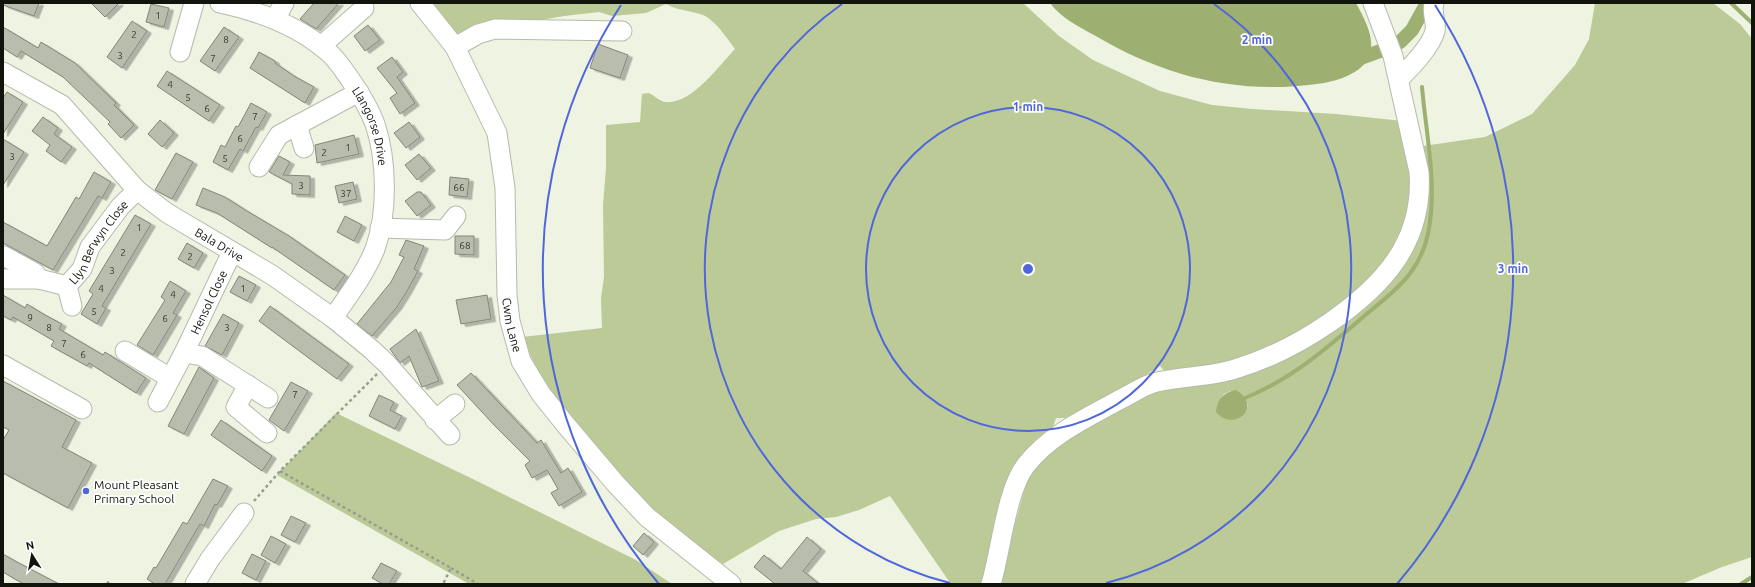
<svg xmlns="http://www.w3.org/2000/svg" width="1755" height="587" viewBox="0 0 1755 587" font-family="Ubuntu,sans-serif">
	<defs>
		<filter id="shadow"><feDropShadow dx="4.5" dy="2.5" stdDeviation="0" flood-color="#0004"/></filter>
	</defs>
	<rect width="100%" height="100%" fill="#eef3e2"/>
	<path fill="#bbca97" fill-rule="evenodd" d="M427,3h596l36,33 34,24 67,31 52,14 40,4 84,5 67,7 9,66 -9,38 -16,33 -22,28 -48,39 -68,37 -79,15 -10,-11 -25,16 -50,27 -20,9h-9l-3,9 -23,24 -45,133h-34l-61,-88 -31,14 -23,7 -20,2 -37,12 -56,33 -38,-24 -33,-26 -42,-46 -39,-52 -23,-23 -26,-56 80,-9 -1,-30 3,-21 -1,-72 3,-37v-43l34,-3 2,-28 7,-1c4,2 11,8 16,9 26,3 54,-36 70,-53 -8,-11 -20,-29 -32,-34 -13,-5 -25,-4 -37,-11l-20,9 -34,3 -13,-4 -35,4 -104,18 -9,-1z
		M1595,3h118l27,21 12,15v518l-30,10 -40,17h-684l30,-107 24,-29 93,-56 68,-13 175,-95 21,-26 11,-30 4,-31 2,-41 -3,-10 62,-9 47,-23 43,-49 14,-26zM1230,391l15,7 3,7 -2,7 -29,-7 7,-11z
		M336,413l145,70 155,77 36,24h-203l-192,-109z"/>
	<path fill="#9daf71" d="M1050,3h306c8,15 19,34 14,51 -6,20 -36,28 -53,30 -81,11 -154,-8 -223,-49 -15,-8 -34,-18 -44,-32z
		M1236,390c28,17 -2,43 -20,22 1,-13 8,-20 20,-22z"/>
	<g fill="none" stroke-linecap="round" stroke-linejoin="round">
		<path stroke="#9daf71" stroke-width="4" d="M1731,3l21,20
			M1245,398c47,-19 86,-53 124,-86 14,-12 31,-24 42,-40 8,-11 14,-24 17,-38 10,-48 -2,-99 -6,-147
			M1741,584l11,-7"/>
		<path stroke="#9daf71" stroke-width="14" d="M1400,42l12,-12 15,-27
			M1361,58l22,-8"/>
	</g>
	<path fill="#b8bdad" stroke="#828778" filter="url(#shadow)" d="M3,3h36l-5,13 -31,-11z
		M91,3h28l-14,14z
		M314,3h25l-23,26 -16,-10z
		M151,4l18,4 -5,19 -18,-5z
		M132,21l15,10 -25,37 -15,-11z
		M368,25l12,15 -15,11 -11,-15z
		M3,27l35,21 3,-6 34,21 41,40 -2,2 20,20 -13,13 -13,-14 2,-2 -47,-45 -42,-26 -4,6 -14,-9z
		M224,27l15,10 -24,34 -15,-10z
		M598,44l30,11 -8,23 -30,-10z
		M259,52l16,9v2l19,13 20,11 -9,16 -55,-35z
		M392,57l11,15 -6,5 18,26 -15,11 -10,-16 7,-5 -20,-25z
		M167,71l53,34 -11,16 -52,-35z
		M7,92l16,10 -20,32v-36z
		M251,103l16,9 -9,16 -2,-1 -13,24 -3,-2 -12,21 -15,-8 8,-17 4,2 11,-21 2,1z
		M43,117l15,11 -4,6 18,13 -11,15 -15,-11 4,-6 -18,-14z
		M160,120l14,13 -12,14 -14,-13z
		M409,122l11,15 -14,11 -12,-15z
		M354,135l5,19 -42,9 -2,-18z
		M3,139l21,13 -21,33z
		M176,153l17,9 -21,37 -17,-9z
		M419,154l12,14 -14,12 -12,-15z
		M279,156l11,6 -7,13 27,1v19l-18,-1v-10l-23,-12z
		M94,172l17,10 -9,16 -4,-2 -45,74 -50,-27v-21l44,24 29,-49 3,2z
		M450,177l19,2 -2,18 -18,-2z
		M353,182l4,17 -18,4 -4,-17z
		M203,188l22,9 22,14 42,25 56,39 -11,15 -62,-43v1l-55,-35 -21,-8z
		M417,192h4l10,13 -14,11 -12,-15z
		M135,215l16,9 -49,82 4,2 -9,16 -16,-10 12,-20 -4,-3z
		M345,216l17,9 -8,16 -17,-9z
		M455,236h19v19l-19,-1z
		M406,240l18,6 -10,23 4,2 -11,20 -10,16 -25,29 -15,-12 34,-42 13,-25 -5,-2z
		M187,243l16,10 -9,15 -16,-9z
		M239,276l17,9 -9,16 -17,-9z
		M170,281l16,10 -13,22 4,2 -24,40 -16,-10 28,-45 -4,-3z
		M3,295l22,13 2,-4 18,11 17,9 -3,5 44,26 2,-3 41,26 -10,15 -47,-30 -2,3 -36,-20 3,-5 -41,-24 -2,3 -8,-4z
		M487,295l4,24 -30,5 -5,-24z
		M270,306l79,58 -12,15 -78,-58z
		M223,314l16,9 -17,32 -17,-9z
		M416,329l23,52 -17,6 -13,-31 -9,7 -10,-14z
		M199,367l15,11 -30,56 -16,-8z
		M471,373l66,70 4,-3 20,33 7,-5 14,24 -23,14 -8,-13 7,-4 -11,-19 -15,8 -7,-13 5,-4 -36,-36 -37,-40z
		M3,381l73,39 -14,27 30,16 -24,45 -65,-35v-33l6,-10 -6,-3z
		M291,382l17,9 -24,40 -15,-11z
		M379,395l15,7 -4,8 12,6 -7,13 -26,-13z
		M221,420l51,36 -10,15 -51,-36z
		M213,479l15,7 -11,19 -2,-1 -11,22 -4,-2 -35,60h-10l-8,-5 7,-12 2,1 27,-46 4,2z
		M291,516l15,7 -11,19 -14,-7z
		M644,533l10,9 -11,13 -10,-9z
		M271,536l15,8 -11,19 -14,-8z
		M807,537l14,12 -18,22 16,13h-44l-21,-17 10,-12 17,14z
		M3,554l14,8 42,22h-35l-11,-6 -10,-6z
		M252,554l14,7 -10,19 -14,-7z
		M381,563l16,8 -8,13h-6l-11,-6z"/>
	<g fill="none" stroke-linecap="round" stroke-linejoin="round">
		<defs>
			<g id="minor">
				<path id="s1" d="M220,3c38,8 77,22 107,48 9,7 16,18 23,28 9,13 19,29 25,45 12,36 13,89 0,125 -10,25 -27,47 -42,69"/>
				<path id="s2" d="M420,3l35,44 42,86 8,55 2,107 3,26 11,40 20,33 24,30 50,59 32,34 84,67"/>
				<path d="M275,19l9,-16"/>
				<path d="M321,46l43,-38"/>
				<path d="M455,47l23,-13 17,-5 127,2"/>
				<path d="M180,52l14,-49"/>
				<path id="s3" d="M3,72l59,33 75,85 30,23 105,62 61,43 38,31 16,15 63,71"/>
				<path d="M1399,79c11,-11 32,-32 36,-48 2,-9 -4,-18 -1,-28"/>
				<path d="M297,125l7,23"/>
				<path d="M259,167l20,-32 80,-43"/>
				<path d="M380,228l65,2 11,-14"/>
				<path id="s4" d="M4,256l31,17 4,6 28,7 15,-17 8,-22 30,-40 17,-17"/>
				<path d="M3,279h36"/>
				<path d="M67,286l5,20"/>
				<path d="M125,351l45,27"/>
				<path d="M184,353l18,3 66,42"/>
				<path d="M3,365l79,44"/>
				<path d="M248,385l-12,22 31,26"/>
				<path id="s5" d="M158,402l26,-49 48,-101"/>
				<path d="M435,420l20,-16"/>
				<path d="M195,584l15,-25 34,-46"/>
				<path d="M991,584c10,-33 15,-93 35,-119 25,-31 59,-46 93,-65 13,-6 24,-15 38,-18 26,-6 53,-5 78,-13 33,-10 65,-26 94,-46 54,-37 95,-81 90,-151l-26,-116 -20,-53"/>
			</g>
		</defs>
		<use href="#minor" stroke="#b5bbaa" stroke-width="21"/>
		<path stroke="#999c90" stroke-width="2.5" stroke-dasharray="3 3" stroke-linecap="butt" d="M280,471l171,97 -8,16
			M254,501l26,-30 97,-97
			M451,568l27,16
			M107,584l2,-3"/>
		<use href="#minor" stroke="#fff" stroke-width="19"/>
	</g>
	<g fill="none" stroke="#5066db" stroke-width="2">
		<circle cx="1028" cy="269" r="162"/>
		<path d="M950 583A324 324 0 0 1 842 4M1214 4A324 324 0 0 1 1106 583"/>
		<path d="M659 584A485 485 0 0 1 621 5M1435 5A485 485 0 0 1 1397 584"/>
	</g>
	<circle fill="#5066db" stroke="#fff" stroke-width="1.5" cx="86" cy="491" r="4"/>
	<g text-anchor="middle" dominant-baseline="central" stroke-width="3.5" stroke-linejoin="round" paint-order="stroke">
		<g font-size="10" fill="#3b3e35">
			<text x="158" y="15">1</text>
			<text x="134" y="34">2</text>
			<text x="226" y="39">8</text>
			<text x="120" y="55">3</text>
			<text x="213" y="58">7</text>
			<text x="170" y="84">4</text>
			<text x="188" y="97">5</text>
			<text x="207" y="108">6</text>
			<text x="255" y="116">7</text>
			<text x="240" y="138">6</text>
			<text x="348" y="147">1</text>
			<text x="324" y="152">2</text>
			<text x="12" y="156">3</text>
			<text x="225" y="158">5</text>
			<text x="301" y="185">3</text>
			<text x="459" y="187">66</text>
			<text x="346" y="193">37</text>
			<text x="139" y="227">1</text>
			<text x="465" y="245">68</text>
			<text x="123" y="252">2</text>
			<text x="190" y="256">2</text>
			<text x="112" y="270">3</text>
			<text x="101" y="288">4</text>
			<text x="243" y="288">1</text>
			<text x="173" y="294">4</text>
			<text x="94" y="311">5</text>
			<text x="30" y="317">9</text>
			<text x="165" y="318">6</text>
			<text x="49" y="327">8</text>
			<text x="227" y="327">3</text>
			<text x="64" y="343">7</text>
			<text x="83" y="354">6</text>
			<text x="295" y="394">7</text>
		</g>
		<g font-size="12" fill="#11130d" stroke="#fff">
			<text stroke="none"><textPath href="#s1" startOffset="207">Llangorse Drive</textPath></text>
			<text stroke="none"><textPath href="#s4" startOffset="126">Llyn Berwyn Close</textPath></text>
			<text stroke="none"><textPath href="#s3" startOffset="280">Bala Drive</textPath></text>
			<text stroke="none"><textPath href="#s5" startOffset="112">Hensol Close</textPath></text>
			<text stroke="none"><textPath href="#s2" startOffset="345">Cwm Lane</textPath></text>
		</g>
		<g font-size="12" fill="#11130d" stroke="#fff" text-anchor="start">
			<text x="94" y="484">Mount Pleasant<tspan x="94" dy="14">Primary School</tspan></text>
		</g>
	</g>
	<circle cx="1028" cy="269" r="6" fill="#5066db" stroke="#fff" stroke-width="2"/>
	<g font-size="12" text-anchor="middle" font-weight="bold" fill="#5066db" stroke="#fff" stroke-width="3.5" stroke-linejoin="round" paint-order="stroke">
		<text x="1257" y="44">2 min</text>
		<text x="1028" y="111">1 min</text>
		<text x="1513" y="273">3 min</text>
	</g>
	<rect width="1755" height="587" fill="none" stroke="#11130d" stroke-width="8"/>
	<g transform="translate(32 555) rotate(349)" stroke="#ffffff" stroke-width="3" paint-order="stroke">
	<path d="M0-3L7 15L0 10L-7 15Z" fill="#11130d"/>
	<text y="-6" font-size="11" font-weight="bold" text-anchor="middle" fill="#11130d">N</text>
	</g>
</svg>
